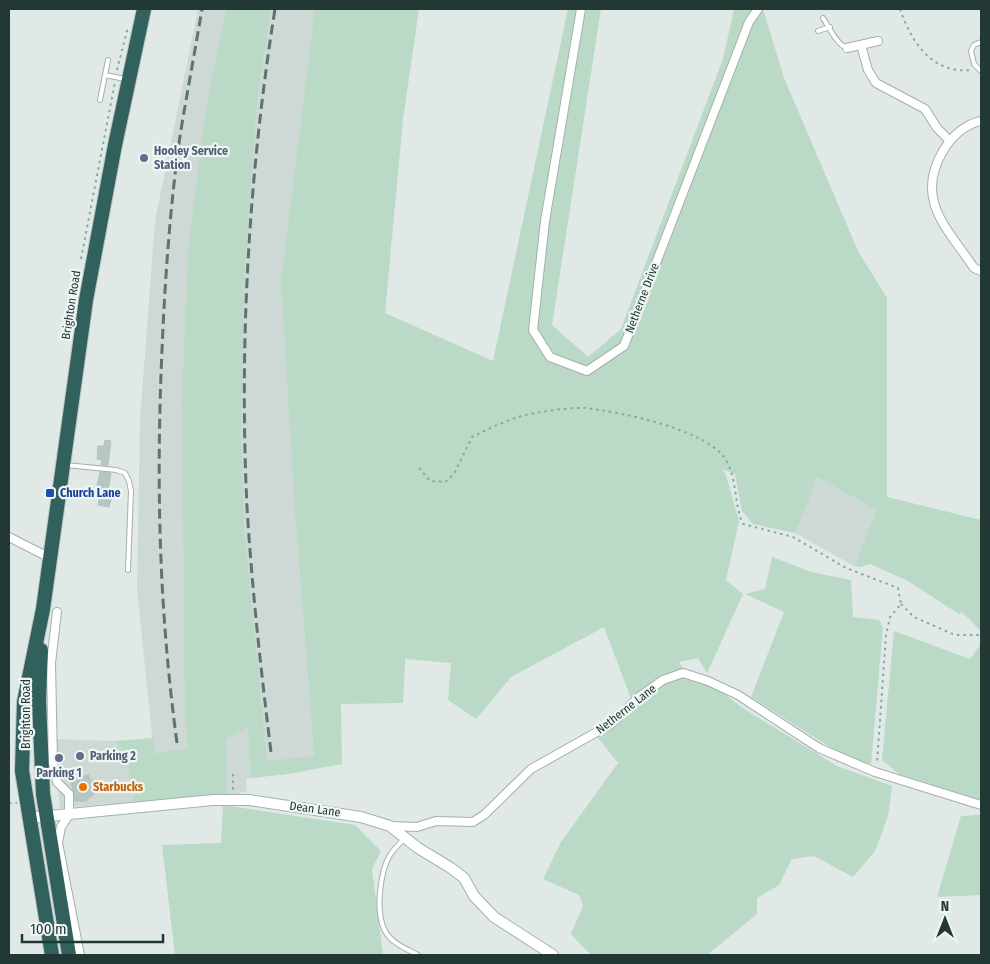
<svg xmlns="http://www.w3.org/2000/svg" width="990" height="964" viewBox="0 0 990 964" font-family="'Fira Sans Condensed',sans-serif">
	<rect width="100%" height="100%" fill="#e0e9e6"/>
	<path fill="#ced9d5" d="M198,9h134l-36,517 18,231 -68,22 1,12 -20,6v-7l-70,-6 -20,-195 3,-169 15,-199z
		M815,477l63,33 -24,56 -59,-33 13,-30z
		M53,739l62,2 15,32 3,29 -73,6z"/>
	<path fill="#bad9c6" d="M226,9h45l-14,92 -12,165 -4,162 3,100 23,233 47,-5 -18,-230 -15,-245 34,-272h104l-16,110 -18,194 108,48 75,-352h33l-49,316 36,32 33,-28 102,-270 11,-50h29l21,69 74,173 29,47v199l94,23v111l-19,-19 -3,2 -51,-33 -38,-17 -9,3 -7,-1 23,-56 -61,-33 -8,26 -13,30 -42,-9 -11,-13 -7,-37 -13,-5 4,6 13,46 -13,59 17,14 -36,79 -9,-15 -19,4 9,14 23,7 30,24 96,59 55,20 -4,30 -13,35 -22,26 -39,-21 -22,3 -13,26 -22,13v16l-50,41h-116l-20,-21 12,-28 -4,-11 -36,-16 18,-37 57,-79 -26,-33 40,-29 -28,-74 -93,50 -35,42 -28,-19 3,-37 -46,-4 -2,44 -62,1 1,60 -54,10 -37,4 -3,-51 -22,12 1,58 -94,5 -3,-29 -15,-32 38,-3 2,16 33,-6 -3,-32 -3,-320 7,-155 17,-133z
		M772,557l39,15 40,8 2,37 26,3 4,7 -12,137 -27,-8 -93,-59 33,-85 -39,-18 20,-5z
		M894,631l76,28 11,-15v156l-82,-26 -17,-14z
		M223,805l132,20 26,26 -9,18 11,86h-208l-13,-110 59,-2z
		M981,815v80l-44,2 24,-81z"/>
	<path fill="#b8c6c2" stroke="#b3c2be" d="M105,440l6,1 -3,24h-7l1,-5 -5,-1 1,-13h6z
		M100,472l11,1 -3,18 5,1 -4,15 -11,-2 2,-9 -9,-1 1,-6 7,1v-4l-2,-1z
		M89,775v5h6v13l-9,8h-11l-4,-21z"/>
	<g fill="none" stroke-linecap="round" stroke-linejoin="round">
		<defs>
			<path id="lane" d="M823,18c6,9 14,27 24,30
				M818,31l12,-4
				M981,42l-7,3 -3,6 3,13 7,7
				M105,75l20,4
				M100,100l8,-40
				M66,465l50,5 9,3 4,8 2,10 -3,79
				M405,838c-5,5 -11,11 -15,17 -10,17 -15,57 -5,76 6,12 22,18 33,24"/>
			<path id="street" d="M581,9l-36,212 -12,109 17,27 37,14 37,-25 125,-324 9,-13
				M861,45l7,25 8,13 49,26 12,19 12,12
				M847,48l31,-7
				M981,121c-16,3 -30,16 -38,30 -29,49 5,78 31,117l7,3
				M9,537l41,21
				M57,612l-6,51 2,99 4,20 12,12v21l-8,12 -3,16 22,112
				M390,826l27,1 19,-6 37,1 11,-7 47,-46 80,-45 28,-27 24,-17 20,-7 25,8 30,14 81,53 56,24 106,33"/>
			<path id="secondary" d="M29,818l184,-18h36l112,17 29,9 28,22 33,20 13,10 10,18 20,21 59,38"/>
			<path id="highway" d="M41,650l-2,51 4,93 26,161
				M52,955l-30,-184 2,-69 19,-93 43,-309 29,-155 29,-136"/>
		</defs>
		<use href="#lane" stroke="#a3b0ad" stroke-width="6"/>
		<use href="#street" stroke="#a3b0ad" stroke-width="10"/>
		<use href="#secondary" stroke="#a0b4af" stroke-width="12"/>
		<use href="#highway" stroke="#bdc3c2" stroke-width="16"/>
		<path stroke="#83aaa2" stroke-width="2" stroke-dasharray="2.5 4" stroke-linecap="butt" d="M900,9c11,32 31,65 71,61
			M117,70l11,-43
			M81,259l34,-177
			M419,468l11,13 15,1 9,-8 18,-37c17,-8 34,-17 53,-22 14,-3 45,-8 60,-7 35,4 115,20 138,48 15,18 10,47 20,68l50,13 53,31 52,20 3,16 -11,13 -4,18 -9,128
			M901,604l13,13 41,18h26
			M233,774v16
			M9,803h8"/>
		<use href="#lane" stroke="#fff" stroke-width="4"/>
		<use href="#street" stroke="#fff" stroke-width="8"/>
		<use href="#secondary" stroke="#fff" stroke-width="10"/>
		<use href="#highway" stroke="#31615d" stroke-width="14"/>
		<path stroke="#5c7370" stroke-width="3" stroke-dasharray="10 5" stroke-linecap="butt" d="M177,743c-18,-133 -21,-259 -15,-393 3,-71 8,-143 18,-214 7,-43 15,-85 22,-127
			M271,752c-10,-81 -19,-163 -24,-245 -8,-165 2,-335 28,-498"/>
	</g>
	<g fill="#5c6f8a" stroke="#f0f6f4" stroke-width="2">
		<circle cx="144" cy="158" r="5"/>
		<circle cx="80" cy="756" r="5"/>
		<circle cx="59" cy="758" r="5"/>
	</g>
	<rect fill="#1a4fb4" stroke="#f0f6f4" stroke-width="2" x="45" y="488" width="10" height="10" rx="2.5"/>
	<circle fill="#e8710a" stroke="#f0f6f4" stroke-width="2" cx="83" cy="787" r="5"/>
	<g text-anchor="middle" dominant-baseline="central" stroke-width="4.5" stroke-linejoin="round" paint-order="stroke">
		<g font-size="12" font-weight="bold" fill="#4e5e75" stroke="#f0f6f4" text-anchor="start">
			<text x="154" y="151">Hooley Service<tspan x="154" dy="14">Station</tspan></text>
			<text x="90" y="756">Parking 2</text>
			<text x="59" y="773" text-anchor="middle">Parking 1</text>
		</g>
		<g font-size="12" fill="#223834" stroke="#f0f6f4">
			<text transform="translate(642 298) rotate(-69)">Netherne Drive</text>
			<text transform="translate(71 305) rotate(-81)">Brighton Road</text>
			<text transform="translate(626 709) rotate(-38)">Netherne Lane</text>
			<text transform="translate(26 714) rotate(-90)">Brighton Road</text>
			<text transform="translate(315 809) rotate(8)">Dean Lane</text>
		</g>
		<g font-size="12" font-weight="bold" fill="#164399" stroke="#f0f6f4" text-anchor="start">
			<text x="60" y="493">Church Lane</text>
		</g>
		<g font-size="12" font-weight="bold" fill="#c56008" stroke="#f0f6f4" text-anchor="start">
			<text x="93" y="787">Starbucks</text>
		</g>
	</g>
	<rect width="990" height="964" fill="none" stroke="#223834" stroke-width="20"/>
	<g transform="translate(945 919)" stroke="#f0f6f4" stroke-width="4" paint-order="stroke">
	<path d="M0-4L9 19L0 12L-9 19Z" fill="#223834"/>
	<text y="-8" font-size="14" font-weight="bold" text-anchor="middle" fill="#223834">N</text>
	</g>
	<path d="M22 934v8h141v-8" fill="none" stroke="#223834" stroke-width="2.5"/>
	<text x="30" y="934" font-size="15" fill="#223834" stroke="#f0f6f4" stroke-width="4" paint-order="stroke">100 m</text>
</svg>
